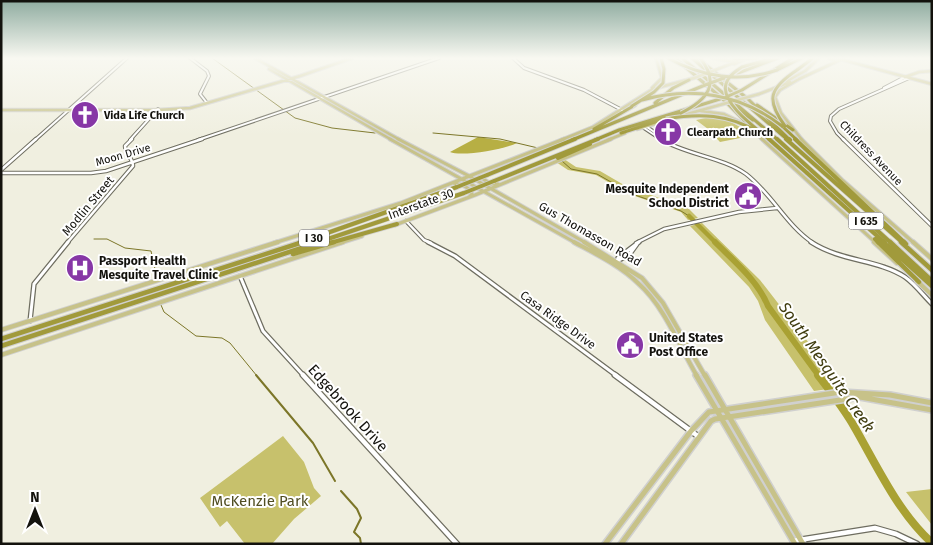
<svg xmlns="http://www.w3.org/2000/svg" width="933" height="545" viewBox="0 0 933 545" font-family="'Fira Sans',sans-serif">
	<rect width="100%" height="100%" fill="#f0efe0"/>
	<path fill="#c7c16c" d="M715,116l14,5 26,14 -35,7 -12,-13 -12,-9z
		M564,159l12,8 24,4 24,14 65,24 9,9 -10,2 -7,-8 -52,-18 -33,-19 -28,-5 -12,-8z
		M702,223l58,57 83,107 -29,4 -49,-71 -7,-19 -9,-14 -59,-61z
		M283,436l21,26 10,26 7,8 -27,23 -22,25h-27l-18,-23 -7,6 -20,-29z
		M932,489v36l-26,-33z"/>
	<path fill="#b7af44" d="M478,137l39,6c-12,6 -55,14 -67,9z"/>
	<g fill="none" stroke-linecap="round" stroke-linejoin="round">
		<path stroke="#7c7628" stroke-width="1" d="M212,58l83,60 37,10 43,5
			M433,133l67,6 38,9
			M562,161l9,8 26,5 35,20 49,17 8,5
			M94,239h13l18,9 26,3 6,27
			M161,305l3,7 32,24 26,2 8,5 27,33"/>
		<path stroke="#7c7628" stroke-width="2" d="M256,375l57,68 22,38
			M341,491l16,18 4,9 -7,14 6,6 1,6"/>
		<path stroke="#a9a133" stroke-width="4.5" d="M689,216l27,27"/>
		<path stroke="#a9a133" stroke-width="6" d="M715,242c20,20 42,38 53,64l51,70"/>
		<path stroke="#a9a133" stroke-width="8" d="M818,375c13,17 27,35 37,53 23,40 43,84 77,115"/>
		<defs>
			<path id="minor-far3" d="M190,58l17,13 2,5 -9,18 7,9
				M513,58l11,10 60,22 38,20
				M884,88l21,-11
				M647,127l16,11
				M644,128l18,12
				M35,140l92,-82
				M130,140l28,-31
				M198,140l241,-82
				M844,140l-7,-7 -7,-12 1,-5 8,-7 70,-31"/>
			<path id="minor-far2" d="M660,139c27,16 62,18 86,35 26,20 40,51 67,69
				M843,139l89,87
				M1,170l35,-31
				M1,173h90l15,-2 96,-32
				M406,221l18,19 7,3
				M67,243l66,-77c0,-8 -8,-12 -8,-20l7,-7
				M636,243l28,-14 75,-17 38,-4"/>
			<path id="minor-far1" d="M428,242l27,14 162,120
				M811,242c31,20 66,17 94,35 10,7 18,18 27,27
				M617,261l1,-3 21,-16
				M617,261l12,-6 8,-11
				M240,276l23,55 41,45
				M30,321l4,-37 34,-42"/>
			<path id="minor" d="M303,375l154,169
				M615,375l84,62
				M793,541l82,-13 21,6 21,10"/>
			<path id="major-far3" d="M255,58l145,82
				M712,58l17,3 11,-2
				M829,58l7,4
				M836,58l96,26
				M734,64l14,-6
				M269,69l123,71
				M715,70l21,-8
				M905,77l14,-5 13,-1
				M799,79l-19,11 -5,7 6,16 21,27
				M799,79l41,-19
				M787,81l18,-10 14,-13
				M652,88l10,-10 -6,-20
				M759,94l31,-12
				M1,110h156l33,-2 110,-32 52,-18
				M701,111l23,3 24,12
				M680,116l43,-12
				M637,129l34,-10
				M755,132l8,8
				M561,140l32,-13 60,-38 41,-11
				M608,140l17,-7"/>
			<path id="major-far2" d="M390,139l186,104
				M398,139l71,37 117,67
				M762,139l114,104
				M801,139l42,42 71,62
				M480,177l11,7h7
				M453,183c8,1 16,3 19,11l-3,3
				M395,225l80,-30 136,-56
				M274,243l127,-40 163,-64
				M340,243l22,-7"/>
			<path id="major-far1" d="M574,242c22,12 47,24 65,42 25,22 41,63 58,92
				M584,242l58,36 21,25 42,73
				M874,242l23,21
				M913,242l19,17
				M917,281l15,14
				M1,330l277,-88
				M1,355l342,-113"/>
			<path id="major" d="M696,375l99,169
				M705,375l98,169
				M605,544l86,-113 18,-19 132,-20 49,3 42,8
				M621,544l90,-123 4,-2 145,-22 72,13"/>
			<path id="highway-far2" d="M675,58l50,43 27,27
				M682,58l96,82
				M692,58l96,82
				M697,58l51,41 42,41
				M733,58l5,1
				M742,67l27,-8
				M777,70l25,-12
				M797,70l16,-12
				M730,76l48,-18
				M742,90l51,-32
				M655,103l18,-15 16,-8
				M757,105l36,25
				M735,107l18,13
				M782,126l15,14
				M594,129l41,-24
				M621,133l59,-19
				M572,140l133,-55
				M595,140l24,-10 101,-31"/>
			<path id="highway-far1" d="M777,139l114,104
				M786,139l117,104
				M789,139l1,1
				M795,139l110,104
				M558,158l32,-14
				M807,173l78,70
				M487,175l88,-36
				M494,181l104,-42
				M875,239l4,4
				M299,243l158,-56
				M316,243l148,-50
				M330,243l67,-19"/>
			<path id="highway" d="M878,242l41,40
				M883,242l49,44
				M890,242l42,39
				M901,242l31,28
				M904,242l2,2
				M293,254l41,-12
				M1,339l302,-97
				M1,346l319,-104"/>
		</defs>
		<use href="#minor-far3" stroke="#6e6d60" stroke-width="4"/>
		<use href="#minor-far2" stroke="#6e6d60" stroke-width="4.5"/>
		<use href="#minor-far1" stroke="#6e6d60" stroke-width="5.5"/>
		<use href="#minor" stroke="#6e6d60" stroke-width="7"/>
		<use href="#major-far3" stroke="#d0d0cf" stroke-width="4.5"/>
		<use href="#major-far2" stroke="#d0d0cf" stroke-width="5"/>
		<use href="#major-far1" stroke="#d0d0cf" stroke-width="6"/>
		<use href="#major" stroke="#d0d0cf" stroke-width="8"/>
		<use href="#highway-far2" stroke="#d0d0cf" stroke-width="5"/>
		<use href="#highway-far1" stroke="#d0d0cf" stroke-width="5.5"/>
		<use href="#highway" stroke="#d0d0cf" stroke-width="7"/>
		<use href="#minor-far3" stroke="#fff" stroke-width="2"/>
		<use href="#minor-far2" stroke="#fff" stroke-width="2.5"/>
		<use href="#minor-far1" stroke="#fff" stroke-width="3"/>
		<use href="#minor" stroke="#fff" stroke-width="4.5"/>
		<use href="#major-far3" stroke="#c7c289" stroke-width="2.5"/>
		<use href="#major-far2" stroke="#c7c289" stroke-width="3"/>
		<use href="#major-far1" stroke="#c7c289" stroke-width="4"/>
		<use href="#major" stroke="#c7c289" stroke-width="5"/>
		<use href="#highway-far2" stroke="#a19a3b" stroke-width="3"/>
		<use href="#highway-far1" stroke="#a19a3b" stroke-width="4"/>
		<use href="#highway" stroke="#a19a3b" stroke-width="4.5"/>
		<defs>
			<path id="major-bridge" d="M694,78l21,-8
				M723,104l36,-10"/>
			<path id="highway-bridge-far1" d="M668,58c34,19 72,25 109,12
				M738,59l20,-1
				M742,67c-6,4 -14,9 -16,17 -6,19 31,45 44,56
				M705,85l19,-7
				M726,97l16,-7
				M642,100c50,-14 99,-6 140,26
				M632,106l22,-14 9,-9 1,-14 -3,-11
				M681,113c26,-13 40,-29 19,-55
				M666,119c33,-6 63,-5 92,13
				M785,126c-20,-27 -15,-38 12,-56"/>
			<path id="highway-bridge" d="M769,139l38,34
				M457,187l30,-12
				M464,193l30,-12"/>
		</defs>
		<use href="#major-bridge" stroke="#d0d0cf" stroke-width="4.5" stroke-linecap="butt"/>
		<use href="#highway-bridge-far1" stroke="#d0d0cf" stroke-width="5" stroke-linecap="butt"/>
		<use href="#highway-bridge" stroke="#d0d0cf" stroke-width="5.5" stroke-linecap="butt"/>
		<use href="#major-bridge" stroke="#c7c289" stroke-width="2.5"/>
		<use href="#highway-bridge-far1" stroke="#a19a3b" stroke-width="3"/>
		<use href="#highway-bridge" stroke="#a19a3b" stroke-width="4"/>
	</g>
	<linearGradient id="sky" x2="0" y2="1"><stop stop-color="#8faca0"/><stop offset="0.43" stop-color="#f8f8f1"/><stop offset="1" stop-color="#f8f8f1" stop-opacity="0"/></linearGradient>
	<rect width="933" height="135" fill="url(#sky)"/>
	<defs>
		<symbol id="church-disc" viewBox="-11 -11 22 22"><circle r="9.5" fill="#8737a6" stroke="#fff"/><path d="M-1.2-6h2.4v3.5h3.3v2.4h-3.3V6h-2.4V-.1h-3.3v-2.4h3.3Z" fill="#fff"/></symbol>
		<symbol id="civic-disc" viewBox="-11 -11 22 22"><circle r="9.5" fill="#8737a6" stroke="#fff"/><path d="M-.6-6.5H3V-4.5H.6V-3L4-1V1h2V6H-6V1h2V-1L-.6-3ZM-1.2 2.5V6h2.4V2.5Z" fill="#fff"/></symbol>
		<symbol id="hospital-disc" viewBox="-11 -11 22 22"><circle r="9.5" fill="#8737a6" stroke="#fff"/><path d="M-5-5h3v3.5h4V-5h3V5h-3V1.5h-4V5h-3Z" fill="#fff"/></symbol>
	</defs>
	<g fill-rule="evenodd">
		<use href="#church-disc" x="69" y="99" width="32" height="32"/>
		<use href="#church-disc" x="652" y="116" width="32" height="32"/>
		<use href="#civic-disc" x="732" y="180" width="32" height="32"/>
		<use href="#hospital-disc" x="64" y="252" width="32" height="32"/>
		<use href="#civic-disc" x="614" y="329" width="32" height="32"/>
	</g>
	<g text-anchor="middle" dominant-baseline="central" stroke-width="4" stroke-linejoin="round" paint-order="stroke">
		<g font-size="11" font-weight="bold" fill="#13120d" stroke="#fff" text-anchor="start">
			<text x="104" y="115">Vida Life Church</text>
			<text x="687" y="132">Clearpath Church</text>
		</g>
		<g font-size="11" fill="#13120d" stroke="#fff">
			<text transform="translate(871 153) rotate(46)">Childress Avenue</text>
			<text transform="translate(123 155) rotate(-16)">Moon Drive</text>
		</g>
		<g fill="#fff" stroke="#5a5956" stroke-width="1">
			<rect x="848.5" y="212.5" width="35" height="17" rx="4"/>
			<rect x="299" y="229.5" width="30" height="17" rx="4"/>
		</g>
		<g font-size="11" font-weight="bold" fill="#13120d">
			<text x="866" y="221">I 635</text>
			<text x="314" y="238">I 30</text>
		</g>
		<g font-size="12" font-weight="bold" fill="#13120d" stroke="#fff" text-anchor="start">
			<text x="729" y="189" text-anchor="end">Mesquite Independent<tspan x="729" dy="14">School District</tspan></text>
			<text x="99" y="261">Passport Health<tspan x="99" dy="14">Mesquite Travel Clinic</tspan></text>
			<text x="649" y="338">United States<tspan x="649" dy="14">Post Office</tspan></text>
		</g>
		<g font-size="12" fill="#13120d" stroke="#fff">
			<text transform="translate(421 204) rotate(-20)">Interstate 30</text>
			<text transform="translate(88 206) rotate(-50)">Modlin Street</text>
			<text transform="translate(590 234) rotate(30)">Gus Thomasson Road</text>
			<text transform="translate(558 320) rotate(36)">Casa Ridge Drive</text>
		</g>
		<g font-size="15" fill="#13120d" stroke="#fff">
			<text transform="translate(348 408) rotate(48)">Edgebrook Drive</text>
		</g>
		<g font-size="15" fill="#514e22" stroke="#fff">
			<text x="260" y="501">McKenzie Park</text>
		</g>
		<g font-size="16" font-style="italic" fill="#403d10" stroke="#fff">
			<text transform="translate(827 367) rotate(55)">South Mesquite Creek</text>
		</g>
	</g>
	<rect width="933" height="545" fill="none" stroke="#13120d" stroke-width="5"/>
	<g transform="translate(35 510)" stroke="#ffffff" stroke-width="4" paint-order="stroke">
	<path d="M0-4L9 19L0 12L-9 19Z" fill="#13120d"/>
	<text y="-8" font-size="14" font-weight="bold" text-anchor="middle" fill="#13120d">N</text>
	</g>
</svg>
